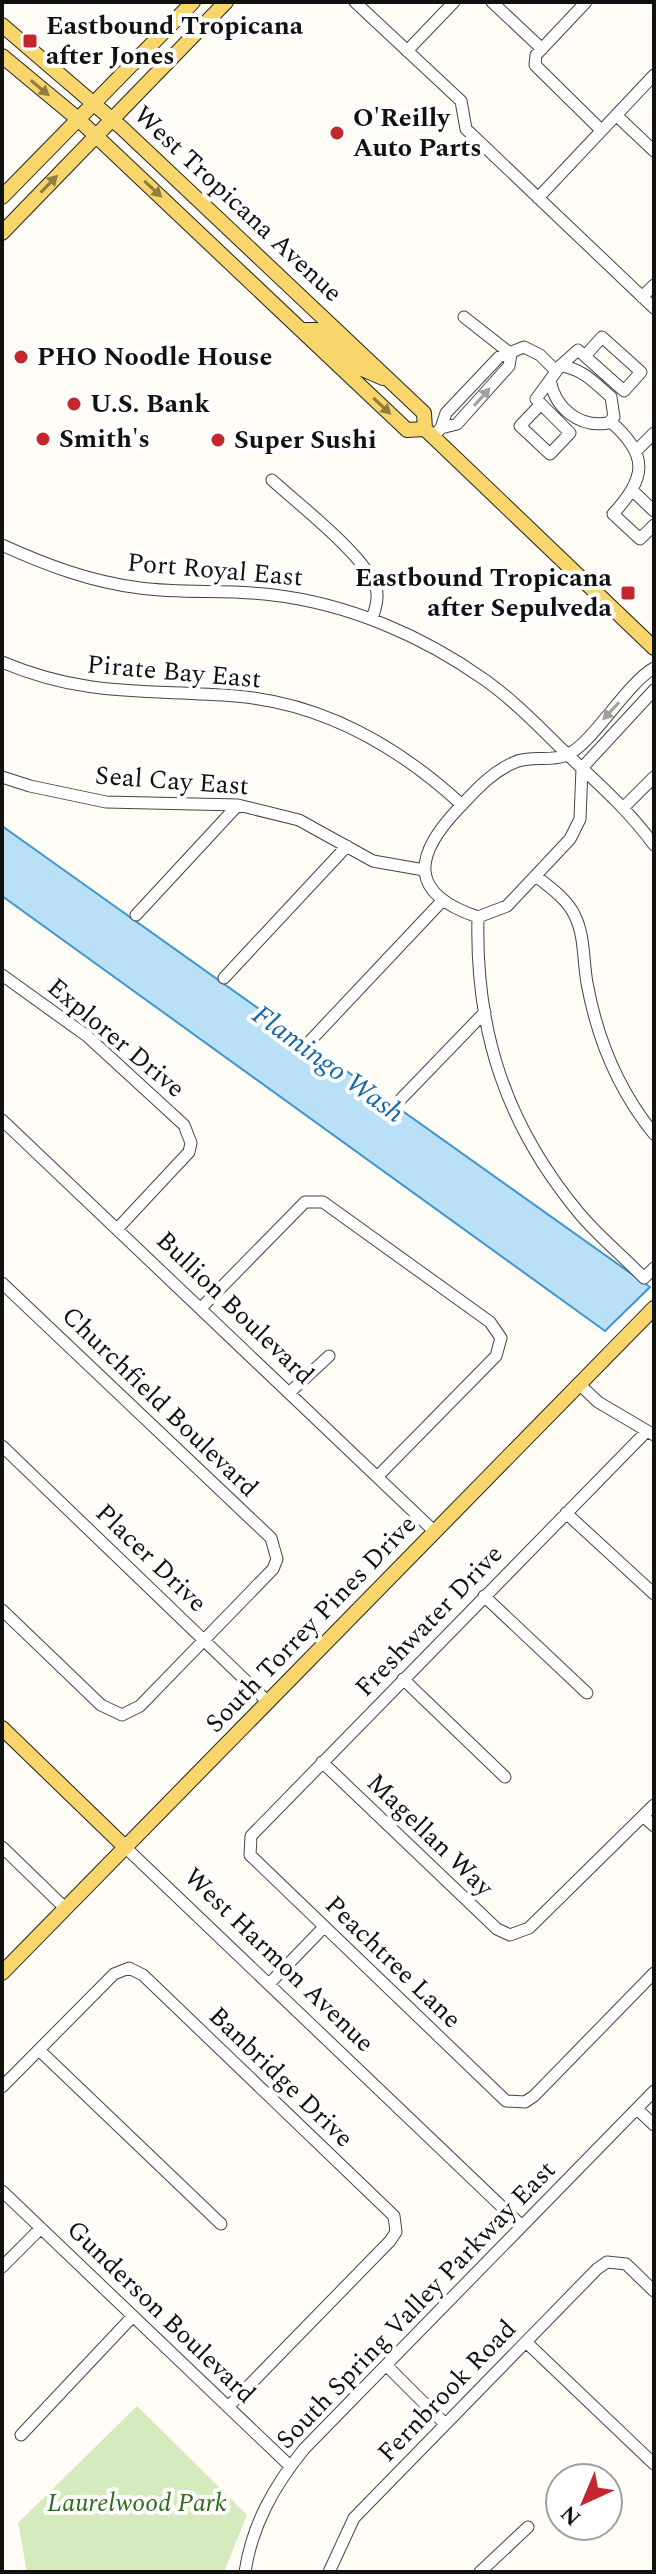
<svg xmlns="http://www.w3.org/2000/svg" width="656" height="2574" viewBox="0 0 656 2574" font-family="Spectral,serif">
	<rect width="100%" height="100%" fill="#fffdf5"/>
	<path fill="#d5ebbd" d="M137,2406l110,109 -23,57h-197l-9,-49z"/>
	<path fill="#b9e0f7" stroke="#3f96cf" stroke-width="2" d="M2,826l648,461 -45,44 -603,-435z"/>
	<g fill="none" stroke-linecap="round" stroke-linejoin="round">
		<defs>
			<path id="minor" d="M355,2l106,99 5,28 188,179
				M492,2l50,47
				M586,2l-50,53 -1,10 66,65
				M407,51l47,-49
				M616,115l38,36
				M538,198l116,-123
				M642,297l12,-12
				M464,317l47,37
				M560,366c22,2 35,17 51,31l3,20 -6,6c-29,5 -53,-15 -58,-43z
				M560,366l18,-16 46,41 17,-19 -39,-35 -17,19
				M540,405l-20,21 30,28 20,-21 -34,-34 14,-19
				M610,421c39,34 37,56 3,93l27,25 14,-14
				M441,428l16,-4 52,-58 2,-12
				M433,437l8,-9 5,-15 53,-56 25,-10 16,8 15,15
				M637,450l17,-17
				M272,480c26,24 94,76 104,108 3,10 0,20 -4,30
				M634,492l20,19
				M2,545c44,20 89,37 138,43 44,6 89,1 133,7 76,9 150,41 212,85 31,22 58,51 85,77 30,28 60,55 84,88
				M2,662c86,36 145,27 233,34 89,7 163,50 227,109
				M654,668c-28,16 -60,74 -87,87 -15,7 -38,0 -54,8 -23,10 -39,29 -56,47 -44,47 -48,84 21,107l29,-11 63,-67 10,-20 2,-51 72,-78
				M2,777l28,9 76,16 132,3 61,15 74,41 51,9
				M623,808l31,-31
				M537,877c14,11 31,23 38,39 10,21 8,45 12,67 10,55 32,108 67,151
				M136,915l102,-110
				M478,917c-3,114 28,208 101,296 19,23 44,43 65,65l10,-10
				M2,975l85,61 97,89 7,18 -2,9 -70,75
				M224,978l123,-132
				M311,1040l132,-140
				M401,1099l84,-87
				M2,1120l433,412
				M2,1283l269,255 6,21 -4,10 -133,137 -18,9 -21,-10 -99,-95
				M202,1307l103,-105h18l167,120 11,16 -5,18 -118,120
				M579,1384l19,18 56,33
				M290,1392l39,-36
				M646,1432l-395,404 -1,19 256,246 19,1 9,-6 120,-123
				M2,1446l266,256
				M566,1513l88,81
				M484,1596l103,97
				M403,1679l102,98
				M322,1762l175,167 13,6 19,-7 125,-123
				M643,1816l11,10
				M2,1847l63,61
				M125,1847l397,379
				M269,1984l55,-57
				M39,2050l182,174
				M2,2087l112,-113 15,-6 14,7 251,241 2,16 -6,9 -162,166
				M637,2109l17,16
				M2,2191l288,275
				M2,2267l39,-39
				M526,2342l128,122
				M386,2365l59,59
				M21,2435l112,-119
				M245,2572c7,-47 29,-86 59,-123l350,-358
				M329,2572l25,-54 243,-249 10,-7 19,2 28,27
				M480,2572l48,-45"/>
			<path id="major" d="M2,25l120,103 302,285 1,16 229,219
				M2,56l76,63 329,311 18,-1
				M2,197l191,-195
				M2,233l224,-231
				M302,330h15l43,38 23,10
				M2,1728l123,119
				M2,1973l652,-665"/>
		</defs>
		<use href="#minor" stroke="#444" stroke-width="13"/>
		<use href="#major" stroke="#222" stroke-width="16"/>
		<use href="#minor" stroke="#fff" stroke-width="11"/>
		<use href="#major" stroke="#f9d66b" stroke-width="14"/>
	</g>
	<defs><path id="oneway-solid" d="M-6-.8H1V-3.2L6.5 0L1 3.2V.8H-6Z" transform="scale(2)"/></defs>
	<g fill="#917d42">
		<use href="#oneway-solid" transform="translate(40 88) rotate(40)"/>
		<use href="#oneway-solid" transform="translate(49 184) rotate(-46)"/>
		<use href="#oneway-solid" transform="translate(153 189) rotate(43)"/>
		<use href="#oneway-solid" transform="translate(382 406) rotate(43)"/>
	</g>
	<g fill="#a0a0a0">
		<use href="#oneway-solid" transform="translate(482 397) rotate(-48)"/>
		<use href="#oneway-solid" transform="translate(611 711) rotate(133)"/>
	</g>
	<g fill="#c4262e" stroke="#fff" stroke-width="3">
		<rect x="22" y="33" width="16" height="16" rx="4"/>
		<circle cx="337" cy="133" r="8"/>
		<circle cx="21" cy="357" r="8"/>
		<circle cx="74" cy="404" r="8"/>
		<circle cx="43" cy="439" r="8"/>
		<circle cx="218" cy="440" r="8"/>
		<rect x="620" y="585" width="16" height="16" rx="4"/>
	</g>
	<g text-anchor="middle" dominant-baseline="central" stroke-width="8" stroke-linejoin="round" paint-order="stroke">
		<g font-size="26" font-weight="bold" fill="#111" stroke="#fff" text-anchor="start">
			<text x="46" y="26">Eastbound Tropicana<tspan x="46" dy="30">after Jones</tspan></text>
			<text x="353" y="118">O'Reilly<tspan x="353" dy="30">Auto Parts</tspan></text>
			<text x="37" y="357">PHO Noodle House</text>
			<text x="90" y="404">U.S. Bank</text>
			<text x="59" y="439">Smith's</text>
			<text x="234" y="440">Super Sushi</text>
			<text x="612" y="578" text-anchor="end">Eastbound Tropicana<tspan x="612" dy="30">after Sepulveda</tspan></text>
		</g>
		<g font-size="26" fill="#111" stroke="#fff">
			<text transform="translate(238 204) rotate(43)">West Tropicana Avenue</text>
			<text transform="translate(215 570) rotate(5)">Port Royal East</text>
			<text transform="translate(174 672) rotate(5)">Pirate Bay East</text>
			<text transform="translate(172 781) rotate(4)">Seal Cay East</text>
			<text transform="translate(116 1038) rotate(40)">Explorer Drive</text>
			<text transform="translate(235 1308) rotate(44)">Bullion Boulevard</text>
			<text transform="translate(160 1402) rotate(44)">Churchfield Boulevard</text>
			<text transform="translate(151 1558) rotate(44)">Placer Drive</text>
			<text transform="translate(429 1621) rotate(-46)">Freshwater Drive</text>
			<text transform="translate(311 1624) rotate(-46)">South Torrey Pines Drive</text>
			<text transform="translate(430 1835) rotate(44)">Magellan Way</text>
			<text transform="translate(279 1960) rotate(44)">West Harmon Avenue</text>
			<text transform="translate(393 1962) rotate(44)">Peachtree Lane</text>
			<text transform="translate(281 2077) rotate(44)">Banbridge Drive</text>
			<text transform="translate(416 2305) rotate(-46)">South Spring Valley Parkway East</text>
			<text transform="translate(161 2312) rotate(44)">Gunderson Boulevard</text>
			<text transform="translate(447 2391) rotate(-46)">Fernbrook Road</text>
		</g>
		<g font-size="26" font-style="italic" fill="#2f6b1f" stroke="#fff">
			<text x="137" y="2503">Laurelwood Park</text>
		</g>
		<g font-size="28" font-style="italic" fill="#1768a6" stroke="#fff">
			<text transform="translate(328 1064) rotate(36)">Flamingo Wash</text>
		</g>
	</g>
	<rect width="656" height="2574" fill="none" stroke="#111111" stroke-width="8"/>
	<g transform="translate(584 2502) rotate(224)"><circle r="38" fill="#ffffff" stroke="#a0a0a0" stroke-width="2"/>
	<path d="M0-6L14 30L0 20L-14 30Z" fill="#c4262e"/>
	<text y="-12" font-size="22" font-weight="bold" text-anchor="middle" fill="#111111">N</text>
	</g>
</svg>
